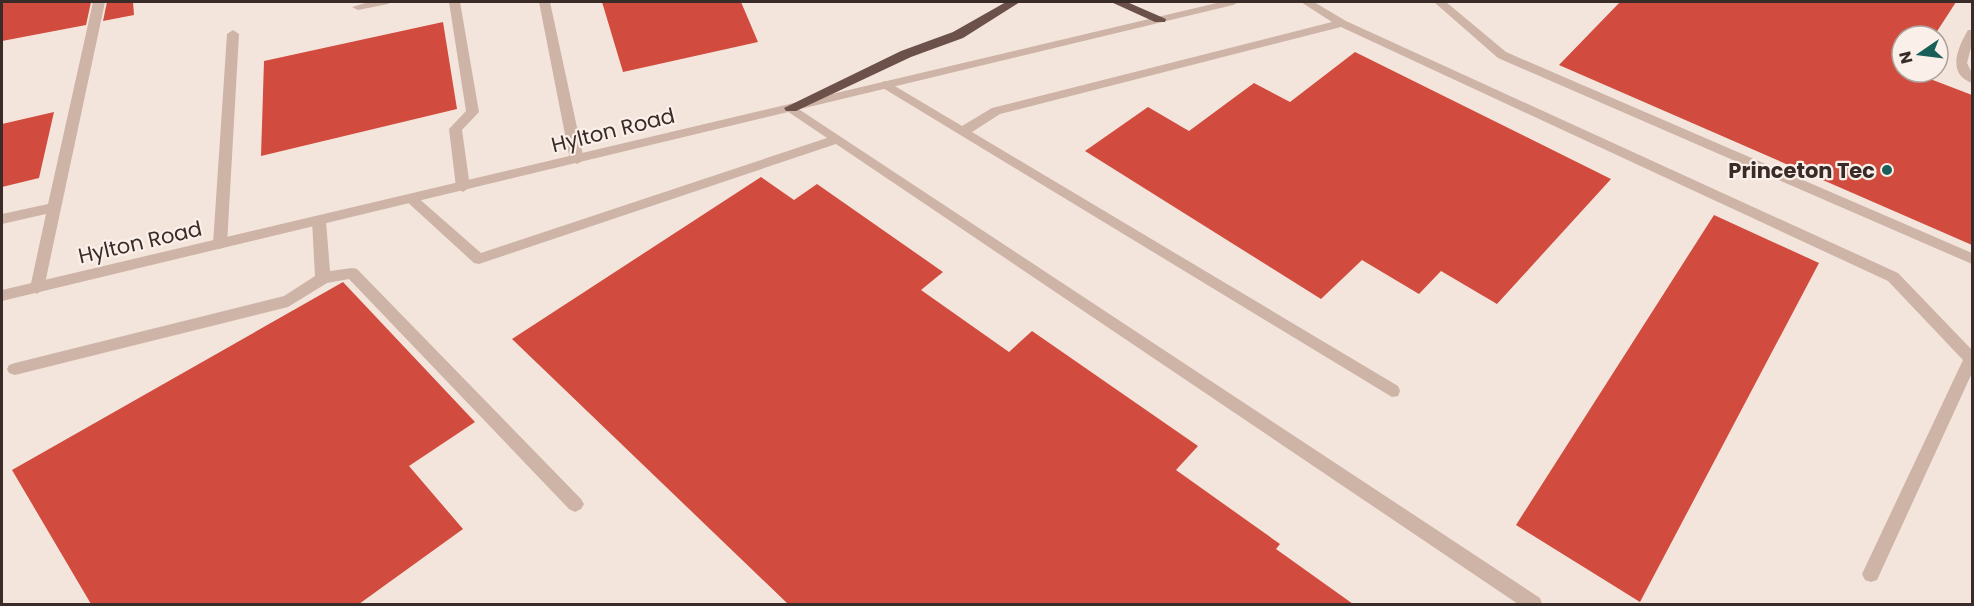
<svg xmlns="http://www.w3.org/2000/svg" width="1974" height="606" viewBox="0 0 1974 606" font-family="Poppins,sans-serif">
	<rect width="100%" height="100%" fill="#f4e5dc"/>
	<path fill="#d14c3e" d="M2,2h89l-5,23 -84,16z
		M107,2h26l1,13 -31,6z
		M602,2h139l17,40 -135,30z
		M1620,2h336l-22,34h-32v36h10l60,23v150l-413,-180z
		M443,22l14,87 -196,47 3,-95z
		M1355,52l256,127 -114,125 -56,-33 -22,23 -57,-34 -41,39 -236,-148 63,-44 41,24 65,-48 36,19z
		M54,112l-15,66 -37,9v-63z
		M761,177l33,23 23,-16 126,88 -22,18 88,62 23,-21 166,115 -22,24 104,74 -4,5 77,55h-565l-276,-265z
		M1714,215l105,48 -179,339 -124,-77z
		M343,282l132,140 -66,44 54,63 -104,75h-268l-79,-134z"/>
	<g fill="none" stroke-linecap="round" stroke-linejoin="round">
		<path fill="#ceb3a7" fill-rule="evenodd" d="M93,2h12l-61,286 -7,6 -7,-6 16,-74 -44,10v-10l46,-10z
			M369,2h21l-2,2 -30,6 -6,-3z
			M449,2h11l19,110 -17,18 8,57 -7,5 -7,-5 -7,-58 17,-18z
			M539,2h11l34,158 -7,4 -7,-4z
			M1301,2h13l32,19 552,252 74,77v23l-95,207 -6,2 -6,-2 -3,-6 101,-214 -75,-79 -547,-254 -341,87 -28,18 426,254 2,5 -2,5 -6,1 -514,-312 6,-4 4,1 74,44 30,-18 340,-86z
			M1434,2h12l60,50 466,201v11l-474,-206z
			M233,30l6,4 -12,210 -7,5 -7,-5 14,-210z
			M1968,30h4v14l-5,19 5,10v10c-26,-9 -14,-36 -4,-53z
			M791,104l749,494 2,6h-24l-682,-460 -357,120 -5,-1 -70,-64 7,-5 5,2 65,57 346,-115 -40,-27 -2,-3z
			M319,216l7,5 4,50 22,-3 5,1 224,230 3,5 -3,5 -6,3 -6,-3 -220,-230 -22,4 -39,24 -273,68 -6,-2 -2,-4 2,-4 6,-2 269,-67 31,-20 -3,-55z"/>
		<path fill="#ceb3a7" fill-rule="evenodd" d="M1221,2h18l-6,3 -1231,296v-11z"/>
		<path fill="#6c514b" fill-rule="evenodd" d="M1006,2h14l-57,36 -52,19 -115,54h-10l-2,-3 117,-57 52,-19z
			M1111,2h16l39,17 -1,3h-10z"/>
	</g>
	<circle fill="#195f59" stroke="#fbf0e9" stroke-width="2" cx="1887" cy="170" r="6"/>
	<g text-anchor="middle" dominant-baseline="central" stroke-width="4.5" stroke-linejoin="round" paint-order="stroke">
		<g font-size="21" fill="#392b28" stroke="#fbf0e9">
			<text transform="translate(613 130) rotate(-14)">Hylton Road</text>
			<text transform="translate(140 242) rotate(-13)">Hylton Road</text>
		</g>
		<g font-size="21" font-weight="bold" fill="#392b28" stroke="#fbf0e9" text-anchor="end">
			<text x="1875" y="170">Princeton Tec</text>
		</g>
	</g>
	<rect width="1974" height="606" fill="none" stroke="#392b28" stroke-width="6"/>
	<g transform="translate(1920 54) rotate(256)"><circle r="28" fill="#fbf0e9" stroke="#ada19c" stroke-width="1.5"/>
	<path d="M0-4.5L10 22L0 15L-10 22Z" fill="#195f59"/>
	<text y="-9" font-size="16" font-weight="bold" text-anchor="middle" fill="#392b28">N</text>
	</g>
</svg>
